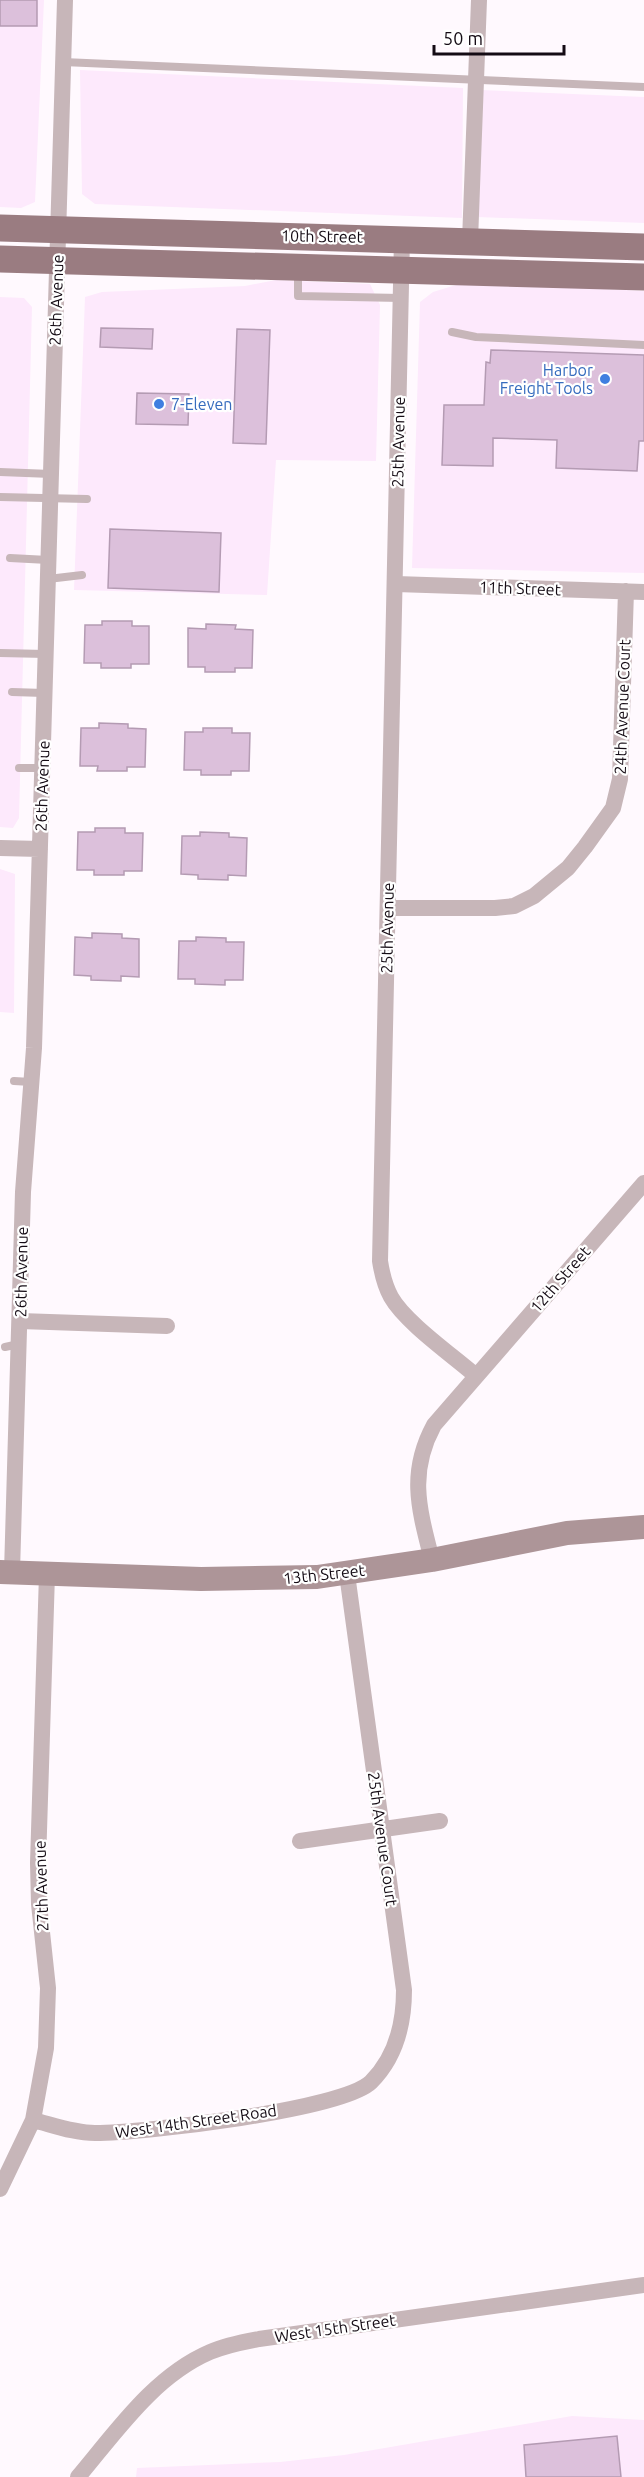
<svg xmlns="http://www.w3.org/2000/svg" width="644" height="2477" viewBox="0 0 644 2477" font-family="Ubuntu,sans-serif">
	<rect width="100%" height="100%" fill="#fff9fe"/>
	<path fill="#fde9fc" d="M0,0h44l-9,202 -14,6 -21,-1z
		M80,70l383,18 -1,130 -367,-14 -13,-10z
		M481,90l163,7v126l-167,-6z
		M276,280l94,4 10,21 -4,156 -100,-1 -9,135 -193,-5 11,-293 17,-5 143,-6z
		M466,282l178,9v282l-232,-5 8,-266 13,-10z
		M0,297l24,1 8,9 -13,511 -6,10 -13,-1z
		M0,869l15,5 -1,139 -14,-1z
		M572,2416l72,4v57h-508l1,-9 143,-6 64,-7z"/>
	<path fill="#dcc0db" stroke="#b49bb3" stroke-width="1.5" d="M0,0h37v26h-37z
		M101,328l52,1 -1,20 -52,-2z
		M237,329l33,1 -4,114 -33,-1z
		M491,350l153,5v86h-5l-2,30 -81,-3 1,-28 -64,-2v28l-51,-1 2,-60h40l2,-43 4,1z
		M137,393l52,1 -1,31 -52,-1z
		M110,529l111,4 -2,59 -111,-4z
		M102,621h30v5h17v38h-18v4h-30v-5h-17l1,-38h17z
		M206,624l30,1 -1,4 18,1 -1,38h-17v4h-30v-5h-17v-39l18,1z
		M99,723l29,1v4l18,1 -1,38h-18v4h-30l1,-5h-18l1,-38h18z
		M203,728h29v5h18l-1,38h-18v4h-30v-5h-17l1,-38h18z
		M95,828h30v5h18l-1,38h-18v4h-30v-5h-17l1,-38h17z
		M200,832l29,1v4l18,1 -1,38 -18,-1v5l-30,-1v-4l-17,-1 1,-38h18z
		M92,933l30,1v4l17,1v38l-18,-1v5l-30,-1v-4l-17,-1 1,-38 17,1z
		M196,937l30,1v4h18l-1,38h-18v5l-30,-1v-5h-17l1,-38h17z
		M617,2436l4,41h-95l-2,-32z"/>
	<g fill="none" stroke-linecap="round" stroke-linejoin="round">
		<path stroke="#c7b6b9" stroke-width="8" d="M63,62l581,25
			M298,270v26l103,2
			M452,332l24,5 168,8
			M0,472l51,2
			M0,497l87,2
			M10,558l38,2
			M48,579l34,-4
			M0,653l46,1
			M12,692l32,1
			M19,768h23
			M14,1081l17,1
			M5,1347l14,-3"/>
		<path stroke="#c7b6b9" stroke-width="16" d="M402,238l-22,1023c2,13 5,25 11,36 14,25 61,58 84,78
			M470,241l9,-241
			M396,584l248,8
			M0,848l40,1
			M389,908h106l19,-2 20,-10 34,-28 17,-21 28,-39 7,-29 6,-188
			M20,1321l147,5
			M432,1560c-13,-51 -24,-87 2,-135l210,-242
			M12,1572l11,-380 11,-144 31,-1048
			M300,1841l140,-20
			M33,2120c20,5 41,13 62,13 48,0 247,-23 276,-51 25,-25 33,-58 33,-92l-57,-416
			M0,2189l33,-69 13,-72 2,-60 -9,-84 -1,-41 9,-289
			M78,2477c38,-45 76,-101 132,-125 16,-7 33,-10 49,-13l385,-54"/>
		<path stroke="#ad9598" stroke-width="24" d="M0,1572l201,7 116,-2 115,-17 135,-27 77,-6"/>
		<path stroke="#9a7c81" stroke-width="27" d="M0,228l644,19
			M0,259l644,18"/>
	</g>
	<g fill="#3f7fe0" stroke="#fff" stroke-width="2">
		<circle cx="605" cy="379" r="6"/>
		<circle cx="159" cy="404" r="6"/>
	</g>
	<g text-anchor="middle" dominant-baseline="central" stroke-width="4.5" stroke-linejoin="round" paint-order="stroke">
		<g font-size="16" fill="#140b14" stroke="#fff">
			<text transform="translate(322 236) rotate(1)">10th Street</text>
			<text transform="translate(56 300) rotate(-88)">26th Avenue</text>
			<text transform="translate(398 442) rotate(-89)">25th Avenue</text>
			<text transform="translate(520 588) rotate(2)">11th Street</text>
			<text transform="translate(622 707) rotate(-88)">24th Avenue Court</text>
			<text transform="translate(42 786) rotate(-88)">26th Avenue</text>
			<text transform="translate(387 928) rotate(-89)">25th Avenue</text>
			<text transform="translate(21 1272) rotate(-89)">26th Avenue</text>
			<text transform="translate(560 1279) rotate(-49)">12th Street</text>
			<text transform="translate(324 1574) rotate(-6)">13th Street</text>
			<text transform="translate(383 1839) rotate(82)">25th Avenue Court</text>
			<text transform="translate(41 1886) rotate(-92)">27th Avenue</text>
			<text transform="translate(196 2121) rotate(-8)">West 14th Street Road</text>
			<text transform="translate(335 2328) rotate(-8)">West 15th Street</text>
		</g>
		<g font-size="16" fill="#366cbe" stroke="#fff" text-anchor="end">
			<text x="593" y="370">Harbor<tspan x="593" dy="18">Freight Tools</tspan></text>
			<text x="171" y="404" text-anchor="start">7-Eleven</text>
		</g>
	</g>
	<path d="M434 45v9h130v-9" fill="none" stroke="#140b14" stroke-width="3"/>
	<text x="443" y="45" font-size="18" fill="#140b14" stroke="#ffffff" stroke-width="4.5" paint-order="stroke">50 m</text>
</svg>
